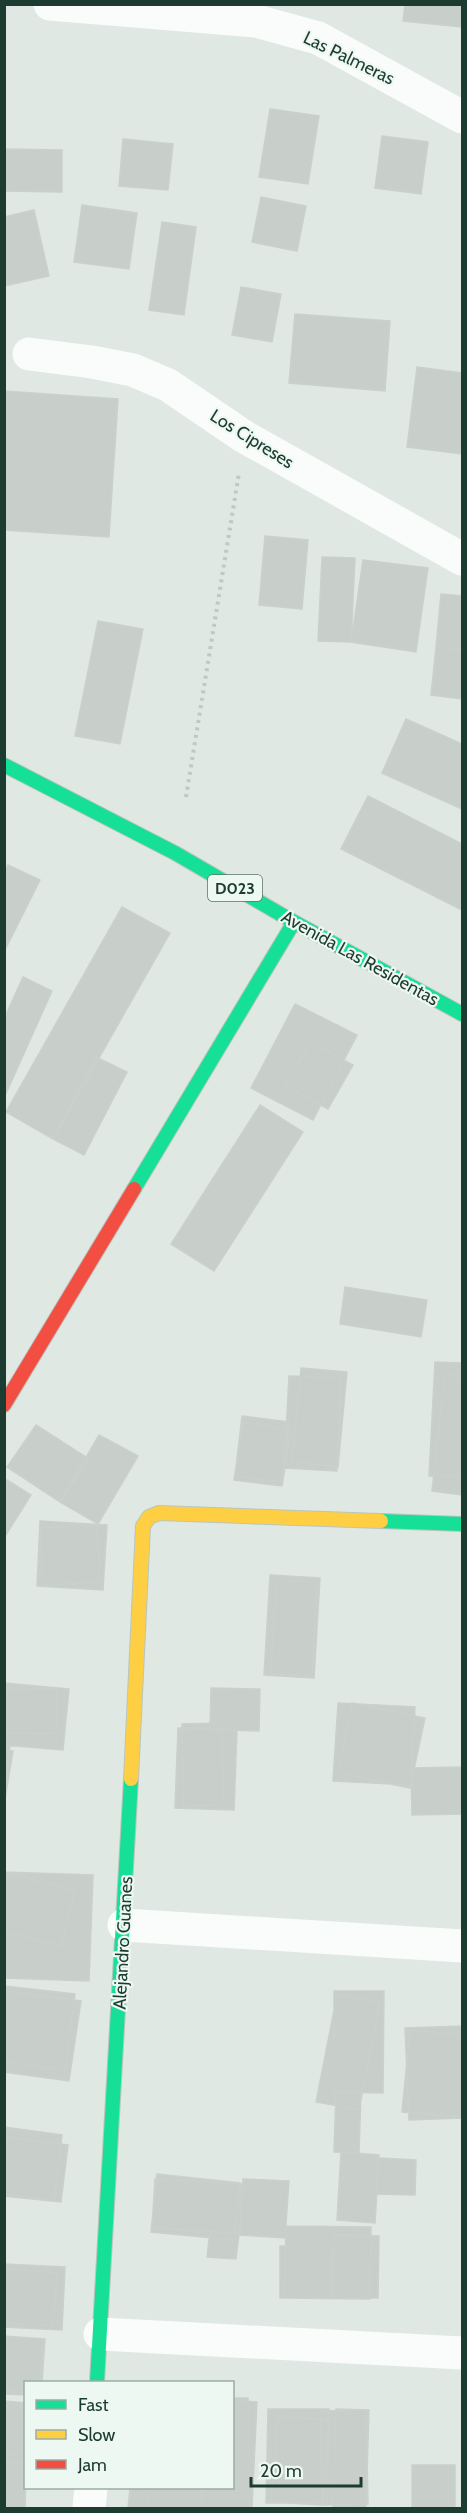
<svg xmlns="http://www.w3.org/2000/svg" width="467" height="2513" viewBox="0 0 467 2513" font-family="Cabin,sans-serif">
	<rect width="100%" height="100%" fill="#e0e8e4"/>
	<path fill="#c8cfcb" stroke="#c9d1cd" stroke-width="1.5" d="M405,4h57v23l-59,-6z
		M270,109l49,7 -11,68 -49,-7z
		M382,136l46,6 -7,52 -46,-6z
		M123,139l50,5 -5,46 -49,-4z
		M4,149l58,1v42l-58,-1z
		M261,197l45,9 -9,45 -45,-9z
		M82,205l55,8 -8,56 -55,-7z
		M34,210l15,66 -45,10v-69z
		M162,222l34,5 -12,88 -35,-5z
		M241,287l40,7 -9,48 -40,-7z
		M295,314l95,7 -5,70 -96,-8z
		M417,367l45,6v81l-55,-7z
		M4,391l114,8 -9,138 -105,-7z
		M265,536l43,4 -6,69 -43,-4z
		M322,557l33,1 -4,84 -33,-1z
		M363,560l65,8 -12,84 -65,-10z
		M441,594l21,2v54l-26,-3z
		M98,621l45,8 -23,115 -45,-8z
		M436,647l26,3v49l-31,-4z
		M406,719l56,25v65l-80,-36z
		M368,796l94,48v66l-121,-61z
		M8,865l32,15 -34,68 -2,-1v-75z
		M122,907l48,26 -117,206 -47,-27z
		M23,977l29,14 -48,107v-79z
		M295,1004l62,31 -44,85 -62,-32z
		M310,1042l43,23 -25,44 -43,-24z
		M96,1057l31,15 -43,83 -31,-16z
		M260,1105l43,27 -89,139 -43,-27z
		M345,1287l82,13 -6,37 -81,-13z
		M435,1362l27,1v114l-33,-1z
		M301,1368l46,4 -9,95 -46,-5z
		M445,1374l17,2v119l-30,-4z
		M289,1376l52,2 -4,93 -53,-3z
		M242,1416l47,6 -7,60 -47,-6z
		M243,1422l48,8 -9,56 -48,-6z
		M36,1425l53,34 -29,43 -53,-35z
		M99,1435l39,21 -40,68 -38,-22z
		M7,1480l24,15 -27,43v-54z
		M40,1521l67,4 -4,65 -66,-4z
		M97,1525l3,57 -57,3 -3,-57z
		M270,1575l50,3 -6,100 -50,-3z
		M276,1580l41,2 -5,94 -41,-2z
		M4,1683l65,6 -6,61 -59,-5z
		M4,1688l53,1 -1,45 -52,-1z
		M211,1688l49,1 -1,42 -49,-2z
		M338,1703l77,4 -4,78 -78,-4z
		M352,1703l73,15 -15,70 -72,-15z
		M222,1723l1,82 -40,1 -1,-82z
		M178,1728l59,2 -3,80 -59,-2z
		M4,1745l6,1 -5,50h-1z
		M4,1750l9,1 -9,54z
		M462,1767v47l-50,1 -1,-47z
		M4,1872l89,3 -4,106 -85,-3z
		M4,1872l71,18 -14,56 -57,-14z
		M4,1986l71,8 -10,76 -61,-8z
		M4,1991l77,10 -12,80 -65,-9z
		M334,1991h50l-1,102 -49,-1z
		M337,1995l43,7 -21,108 -43,-8z
		M462,2026v92l-53,2 -4,-92z
		M410,2030l52,5v82l-60,-5z
		M336,2092h25l-2,61 -25,-1z
		M4,2127l58,8 -8,65 -50,-6z
		M4,2137l64,8 -7,57 -57,-6z
		M341,2152l38,3 -4,68 -38,-3z
		M378,2158l38,2 -1,35 -38,-1z
		M157,2174l83,9 -6,57 -83,-8z
		M155,2179l87,5 -2,49 -88,-5z
		M243,2179l46,2 -4,57 -46,-3z
		M286,2226l85,1 -1,72 -86,-1z
		M210,2231l29,3 -3,25 -29,-2z
		M334,2235l45,1 -1,62h-45z
		M280,2246h52l-1,52h-51z
		M4,2264l61,3 -3,63 -58,-3z
		M4,2269l53,4 -4,53 -49,-3z
		M4,2336l40,3 -4,43h-14v11l-22,-2z
		M4,2337l41,2 -3,43h-16v13l-22,-1z
		M232,2398h16v110h-47v-20h31z
		M232,2400l25,2 -5,106h-103l1,-20h82z
		M4,2401l22,2v60l-22,-2z
		M4,2403l22,4v50l-22,-5z
		M268,2409h61l-2,94h-61z
		M336,2409l33,1 -3,98h-33z
		M366,2410l2,94 -45,1 -3,-94z
		M278,2416l51,4 -6,85 -52,-3z
		M4,2462l22,1 -1,45h-21z
		M412,2465h43v43h-43z
		M130,2488h73l-2,20h-73z"/>
	<g fill="none" stroke-linecap="round" stroke-linejoin="round">
		<defs>
			<path id="fast" d="M4,765l171,88 119,69 168,92
				M134,1189l160,-267
				M381,1521l81,3
				M97,2382l34,-603"/>
			<path id="slow" d="M131,1779l12,-253 6,-9 10,-4 222,8"/>
			<path id="jam" d="M4,1405l130,-216"/>
		</defs>
		<use href="#fast" stroke="#bac5bf" stroke-width="16"/>
		<use href="#slow" stroke="#bac5bf" stroke-width="16"/>
		<use href="#jam" stroke="#bac5bf" stroke-width="16"/>
		<path stroke="#bec8c5" stroke-width="4" stroke-dasharray="3 4.5" stroke-linecap="butt" d="M186,797l53,-324"/>
		<path stroke="#fafcfb" stroke-width="33" d="M50,4l206,17 62,17 144,79
			M29,354l63,8 41,8 35,15 75,51 219,123
			M124,1925l338,21
			M100,2334l362,19
			M89,2508l2,-20"/>
		<use href="#fast" stroke="#16e098" stroke-width="14"/>
		<use href="#slow" stroke="#ffcf43" stroke-width="14"/>
		<use href="#jam" stroke="#f24e42" stroke-width="14"/>
	</g>
	<g text-anchor="middle" dominant-baseline="central" stroke-width="4.5" stroke-linejoin="round" paint-order="stroke">
		<rect fill="#eef8f2" stroke="#5c746b" stroke-width="1.5" x="208" y="875" width="54" height="26" rx="4.5"/>
		<g font-size="16" font-weight="bold" fill="#1d3c31">
			<text x="235" y="888">D023</text>
		</g>
		<g font-size="18" fill="#1d3c31" stroke="#eef8f2">
			<text transform="translate(349 58) rotate(26)">Las Palmeras</text>
			<text transform="translate(252 439) rotate(32)">Los Cipreses</text>
			<text transform="translate(360 958) rotate(29)">Avenida Las Residentas</text>
			<text transform="translate(123 1943) rotate(-87)">Alejandro Guanes</text>
		</g>
	</g>
	<rect width="467" height="2513" fill="none" stroke="#1d3c31" stroke-width="12"/>
	<rect x="24" y="2381" width="210" height="108" fill="#eef8f2" stroke="#9aada5" stroke-width="1.5"/>
	<rect x="36" y="2400" width="30" height="9" fill="#16e098" stroke="#9aada5" stroke-width="1.5"/>
	<text x="78" y="2411" font-size="18" fill="#1d3c31">Fast</text>
	<rect x="36" y="2430" width="30" height="9" fill="#ffcf43" stroke="#9aada5" stroke-width="1.5"/>
	<text x="78" y="2441" font-size="18" fill="#1d3c31">Slow</text>
	<rect x="36" y="2460" width="30" height="9" fill="#f24e42" stroke="#9aada5" stroke-width="1.5"/>
	<text x="78" y="2471" font-size="18" fill="#1d3c31">Jam</text>
	<path d="M251 2477v9h110v-9" fill="none" stroke="#1d3c31" stroke-width="3"/>
	<text x="260" y="2477" font-size="18" fill="#1d3c31" stroke="#eef8f2" stroke-width="4.5" paint-order="stroke">20 m</text>
</svg>
